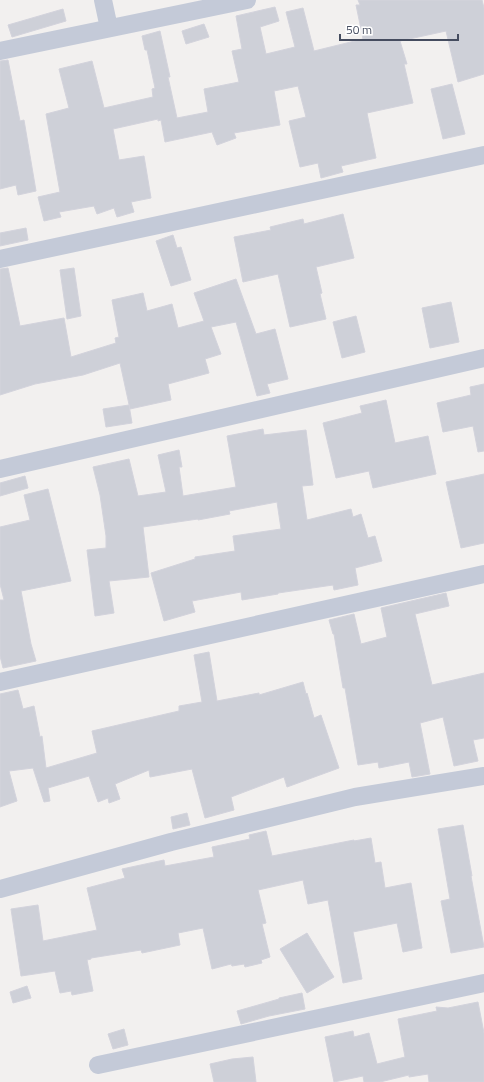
<svg xmlns="http://www.w3.org/2000/svg" width="484" height="1082" viewBox="0 0 484 1082" font-family="'Titillium Web',sans-serif">
	<rect width="100%" height="100%" fill="#f2f0ef"/>
	<path fill="#ced0d8" stroke="#d3d3dc" d="M358,0h124l2,8v66l-26,8 -12,-51 -46,10 7,23h-3l9,39 -46,10 9,45 -35,8 2,6 -22,6 -3,-15 -18,4 -11,-46 17,-4 -8,-31 -24,5 6,34 -46,8 2,5 -19,7 -5,-13 -47,10 -4,-22 -3,1v-2l-45,10 6,31 25,-4 7,42 -20,4 3,10 -17,5 -3,-9 -17,6 -3,-8 -35,6 2,5 -17,4 -6,-24 22,-5 -14,-78 23,-6 -10,-39 33,-8 12,47 49,-11 -1,-8 3,-1 -8,-38h-2l-3,-14 18,-5 10,46h-2l9,41 31,-6 -4,-23 35,-7 -7,-31 10,-2 -6,-33 39,-9 4,14 -19,6 6,27 29,-7 -9,-35 17,-4 11,43 49,-12 -7,-34h4z
		M63,9l3,12 -54,16 -4,-12z
		M204,24l5,13 -23,7 -4,-13z
		M8,60l12,61 4,-1 12,71 -18,4 -2,-10 -16,4v-128z
		M452,84l13,50 -22,5 -12,-50z
		M343,214l11,44 -38,9 6,26 -2,1 6,25 -36,8 -12,-53 -35,8 -9,-45 37,-7 -1,-3 33,-8 1,5z
		M26,228l2,12 -28,6v-13z
		M173,235l4,13 4,-1 10,33 -20,6 -15,-45z
		M8,268l12,58 44,-8 7,39 45,-14 -1,-5 4,-1 -7,-37 31,-7 4,18 25,-7 6,24 26,-7 -10,-28 42,-14 20,55 19,-5 13,50 -21,5 3,9 -13,3 -21,-74 -25,5 10,27 -16,5 4,14 -41,11 3,16 -41,9 -10,-46 -37,12 -48,9 -35,11v-126z
		M74,268l7,48 -14,3 -7,-49z
		M451,302l8,40 -29,6 -8,-40z
		M356,316l9,36 -23,6 -9,-36z
		M484,384v67l-6,1 -5,-26 -30,6 -6,-29 34,-8 -1,-8z
		M386,400l9,43 33,-7 8,38 -63,14 -4,-17 -33,7 -13,-55 39,-10 -2,-7z
		M129,405l3,18 -26,4 -3,-18z
		M263,429l1,6 42,-5 7,55 -11,1 5,34 44,-11 2,8 8,-3 7,24 7,-2 7,25 -27,7 3,17 -24,5 -1,-5 -55,8v1l-36,6 -1,-8 -49,9 3,11 -31,9 -13,-48 44,-14v-2l40,-6 -2,-15 48,-7 -4,-27 -48,9 1,3 -32,6v-1l-55,8 6,50 -40,4 5,32 -19,3 -8,-66 19,-2v-12l-6,-41 -7,-28 36,-8 9,37 28,-4 -8,-37 21,-5 3,17h-3l4,29 53,-9 -9,-51z
		M484,474v69l-23,5 -15,-66z
		M25,476l3,12 -28,8v-13z
		M48,489l23,92 -50,10 10,53 5,17 -33,7 -3,-12v-56h4l-4,-16v-57l30,-7 -6,-25z
		M446,593l3,13 -34,8 17,71 52,-12v65l-11,2 5,21 -24,5 -11,-49 -23,6 10,51 -18,3 -3,-15 -30,6 -1,-6 -20,3 -13,-77h-2l-9,-54h-1l-4,-14 25,-6 7,30 26,-7 -6,-29z
		M209,652l8,49 42,-8v2l44,-13 3,12 1,-1 7,25 7,-3 18,53 -52,19 -3,-10 -53,20 3,13 -29,8 -13,-49 -42,8 -1,-7 -34,14 5,15 -11,4 -1,-5 -10,4 -9,-26 -41,12 2,13 -6,1 -11,-34 -24,3 8,30 -17,6v-113l18,-4 5,19 11,-3 6,31 2,-1 4,32 51,-15 -5,-22 87,-20v-5l23,-4 -8,-47z
		M187,813l3,12 -17,4 -2,-12z
		M463,825l9,51h-1l13,71 -33,6 -10,-52 9,-2 -12,-70z
		M266,831l6,25 82,-16v1l17,-3 4,25 6,-1 4,26 26,-5 11,65 -19,4 -6,-29 -44,9 9,47 -19,4 -15,-83 -20,4 -5,-24 -45,10 8,33 -4,1 8,33 -9,3 1,3 -17,4 -1,-3 -12,2 -1,-2 -19,5 -9,-41 -25,5 2,12 -38,8 -1,-3 -50,8v1l-4,1 6,31 -21,4 -1,-4 -11,2 -5,-22 -34,5 -10,-67 27,-4 5,36 54,-11 -10,-42 38,-10 -3,-9 42,-9 1,6 49,-9 -2,-10 38,-8 -1,-4z
		M307,933l27,44 -27,16 -27,-44z
		M27,986l4,12 -18,5 -3,-11z
		M302,993l3,16 -36,7 -28,8 -4,-13 42,-12v-1z
		M478,1002l6,31v49h-55l-1,-8 -19,3v-2l-29,7h-16l-1,-6 -29,6 -9,-45 28,-6 1,6 15,-4 8,31 28,-7 -7,-38 39,-8 -1,-4 12,1z
		M124,1029l4,16 -15,4 -5,-15z
		M253,1057l3,25h-42l-4,-18 22,-5z"/>
	<g fill="none" stroke-linecap="round" stroke-linejoin="round">
		<path stroke="#c4cad8" stroke-width="18" d="M103,0l6,28
			M0,51l247,-51
			M0,259l484,-104
			M0,469l484,-111
			M0,682l484,-108
			M0,889l171,-47 184,-45 129,-21
			M98,1065l386,-82"/>
	</g>
	<path d="M340 34v6h118v-6" fill="none" stroke="#454c5f" stroke-width="2"/>
	<text x="346" y="34" font-size="12" fill="#454c5f" stroke="#ffffff" stroke-width="3" paint-order="stroke">50 m</text>
</svg>
